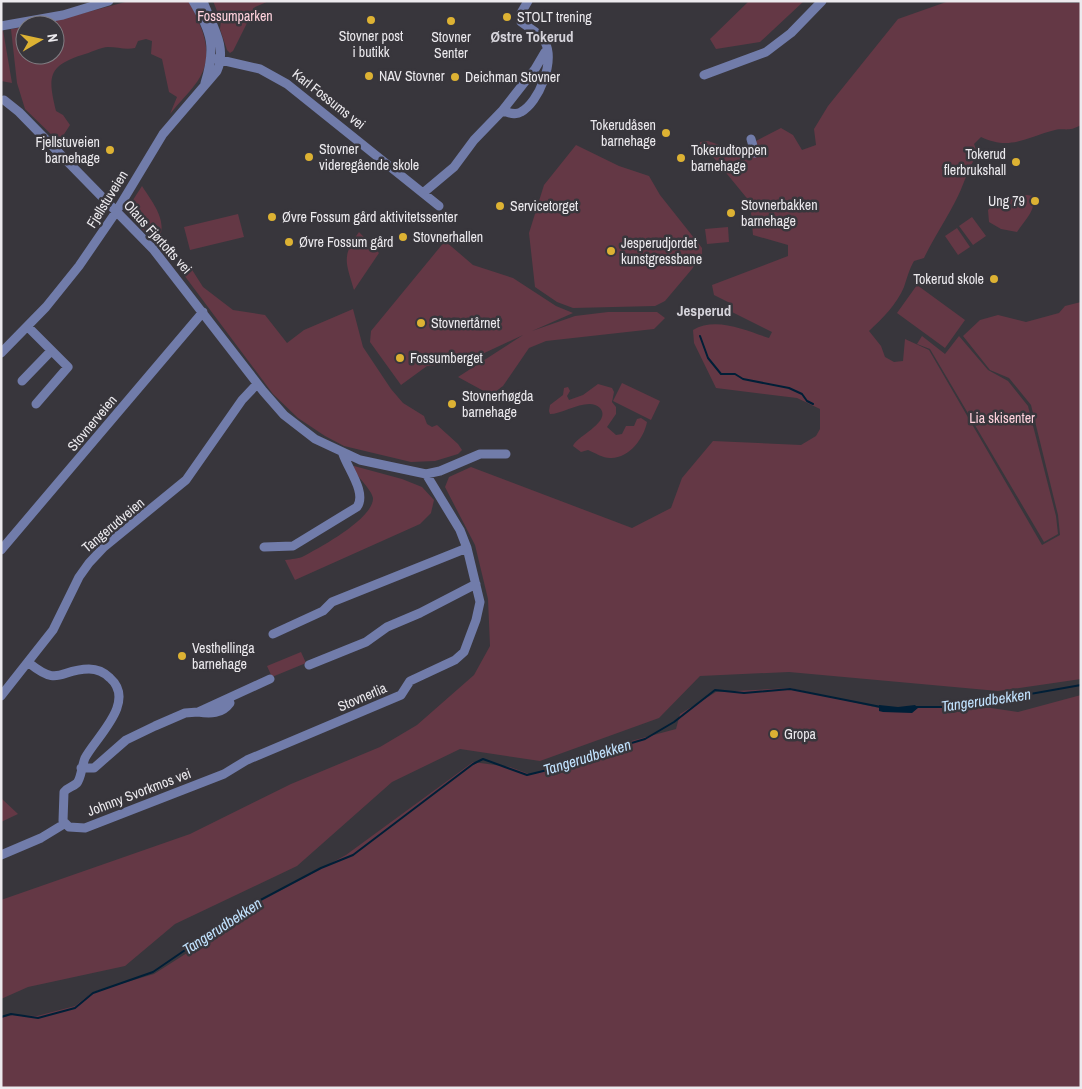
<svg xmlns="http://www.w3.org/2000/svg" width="1082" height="1089" viewBox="0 0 1082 1089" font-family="'Archivo Narrow',sans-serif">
	<rect width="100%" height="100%" fill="#38363c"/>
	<path fill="#643845" d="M129,1h59c6,9 11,21 15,32 12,39 -9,52 -33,81l7,-17 -8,-5 -7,-33 -11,-5 1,-13 -6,-2 -8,2 -3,7c-10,2 -17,-1 -27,-1 -7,0 -18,6 -26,8 -35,11 -34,23 -26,56l7,4 7,10 -11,17 -34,-33 -8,-26 -6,-54 14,-2v28h30v-30h-16z
		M213,1h56l-14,6 -22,44 -3,2 -3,-3 -7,-21 1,-8z
		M749,1h55l-44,41 -44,7 -6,-10z
		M949,1l132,2v122c-12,7 -15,3 -26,5 -28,7 -45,21 -74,7l-7,7 4,10c-10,13 -13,28 -20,42 -10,21 -24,41 -34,62l-10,3c-5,9 -7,17 -10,26 -7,17 -22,32 -35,44l12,15 4,11 9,5 9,-1 2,-22 24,11 113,195 18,-10 -2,-20 -27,-110 -22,-27 -19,-8 -27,-34 17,-16 18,-5 28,7 33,-9 6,-7 16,-4v377l-83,12 -209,-19 -89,4 -41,42 -119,43 -80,-12 -68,33 -95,84 -122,58 -50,42 -97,21 -27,12v-99l189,-66 101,-50 89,-37 37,-22 57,-50 16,-29 -2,-47 -13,-54 -30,-58 4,-10 22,-10 161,61 39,-20 11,-30 31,-37 88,4 15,-9 4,-7v-20l-23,-11 -81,-10 -22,-45 -1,-13c23,-14 54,1 76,8l3,-6 -40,-20 -2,-9 -16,-8 -2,-10 76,-29v-11l-35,-10 -3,-33 -41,-50 -10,-3 1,-7 8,-1 17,6 4,8 52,-27 12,7 9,15 14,-5 -2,-16 14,-23 70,-87z
		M3,30l9,53 -11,-2v-50z
		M576,145l43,21 30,10 11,19 42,53v6l-10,15 -27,32 -10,5 -82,2 -16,-6 -22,-15 -6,-54 15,-48z
		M142,186c10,16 30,39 13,57l-25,-27 1,-13z
		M1027,195l6,1c4,14 -9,25 -16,36l-16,-3 -12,-7 -1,-12c10,-11 25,-12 39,-15z
		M238,214l6,23 -54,13 -6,-23z
		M972,217l14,19 -13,9 -14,-19z
		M728,227l1,15 -22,2 -2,-15z
		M957,228l13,19 -12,8 -13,-19z
		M359,232l20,21 -25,37c-8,-28 -13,-33 5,-58z
		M445,241l28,24 40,13 43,28 17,7 -41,18 43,-15 33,-4h49l8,6 -11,11 -108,12 -17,7 -26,38 -12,9 -33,-18 65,-42 -58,27 -38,4 -26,19 -31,-43 1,-11z
		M189,265l14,22 30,23 32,5 22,28 17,-13 49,-21 10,38 28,42 12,14 21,13 3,8 5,3 5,-2 21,19 4,6 -4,4 -23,7 -24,1 -67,-16 -19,-10 -27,-18 -25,-24 -95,-127z
		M917,285l48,35 -20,28 -48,-35z
		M922,336l23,18 14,-18 29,34 20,11 20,25 28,110 2,18 -14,8 -114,-193 -13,-5z
		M622,383l38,18 -9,19 -38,-19z
		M598,384l14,4 2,4 -2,10 4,5v7l-9,13 9,8 6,-1 4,-8h8l3,-7 4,-1 6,4c-3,16 -18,37 -37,36 -7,0 -15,-5 -22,-8l-7,2 -8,-6c4,-10 39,-24 27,-38 -11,-12 -37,6 -50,6l-1,-3 1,-6 13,-10 1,-7 4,-1 2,4 -3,5 2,4 14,-5z
		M354,466l48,13 20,8 12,13 -3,13 -11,11 -125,56 -10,-20c6,-1 14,-1 19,-4 17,-9 70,-38 69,-58 -1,-8 -17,-23 -22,-31z
		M301,652l5,11 -34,14 -5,-11z
		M790,688l89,20 92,-3 47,7 63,-17v393h-1080v-70l11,-3 25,1 38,-10 18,-14 61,-18 47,-30 40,-32 105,-57 127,-93 37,5 19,7 43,-8 48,-22 56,-15 4,-15 36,-22z
		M1,798l17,16 -17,8z"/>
	<path fill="#001f37" d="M879,705l19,2 17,-2 3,3 -6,5 -29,-1 -4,-1z"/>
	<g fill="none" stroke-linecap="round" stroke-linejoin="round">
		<path stroke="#001f37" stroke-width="2" d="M700,336l8,22 13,16h14l8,5 46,9 13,6 5,7 6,3
			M916,707h40l125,-22
			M1,1017l10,-3 27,4 37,-10 18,-15 60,-21 98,-67 70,-37 32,-13 120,-91 10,-5 44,16 45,-11 16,-8 57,-17 29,-17 41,-32 29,3 46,-4 91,18"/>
		<path stroke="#717caa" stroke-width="9" d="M193,1c19,32 23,47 12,82
			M1,26l62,-11 46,-14
			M212,58l48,11 27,15 152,122
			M704,75l62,-23 25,-19 31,-32
			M4,100l15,12 134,137 110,142 21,24 31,24 45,21 66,14 14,-3 40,-17h26
			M502,111l33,-42 10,-17
			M751,139l4,14
			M423,193l31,-26 20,-27 28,-29c6,1 13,5 19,1 18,-10 34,-50 24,-70 -5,-9 -16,-14 -24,-20v-9l7,-12
			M28,327l40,40 -32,37
			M1,353l45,-46 33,-41 37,-54 47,-78 54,-63c11,-24 -6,-47 -14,-70
			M22,381l29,-30
			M264,547l29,-1 64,-39c10,-14 -9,-38 -14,-53
			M1,550l202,-238
			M273,634l50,-23 9,-9 135,-54
			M29,663c31,25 30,6 60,6 8,0 16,4 21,9 27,24 -14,59 -25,80 -3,7 -4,21 -8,25 -4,4 -9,4 -13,9l-1,29 6,6 16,1 139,-54 23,-14 154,-65 9,-14 45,-21 9,-8 12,-32 4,-18 -13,-54 -7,-18 -34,-56
			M309,665l57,-23 21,-15 33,-14 56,-29
			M1,696l52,-66 26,-53 10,-14 15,-16 82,-67 56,-80 15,-16
			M198,712c12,2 24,2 32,-9
			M81,768h13l32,-28 29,-14 30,-13 13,-1 72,-33
			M1,855l40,-17 23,-14"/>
	</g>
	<g fill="#ddb233" stroke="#38363c" stroke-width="2">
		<circle cx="507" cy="17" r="5"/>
		<circle cx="371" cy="20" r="5"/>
		<circle cx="451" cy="21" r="5"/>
		<circle cx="369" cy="76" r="5"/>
		<circle cx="455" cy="77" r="5"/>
		<circle cx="666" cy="133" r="5"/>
		<circle cx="110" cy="150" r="5"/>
		<circle cx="309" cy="157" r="5"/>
		<circle cx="681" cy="158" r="5"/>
		<circle cx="1016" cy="162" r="5"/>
		<circle cx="1035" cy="201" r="5"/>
		<circle cx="500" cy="206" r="5"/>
		<circle cx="731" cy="213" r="5"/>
		<circle cx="272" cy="217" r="5"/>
		<circle cx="403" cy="237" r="5"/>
		<circle cx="289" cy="242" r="5"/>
		<circle cx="611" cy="251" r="5"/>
		<circle cx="994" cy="279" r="5"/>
		<circle cx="421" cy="323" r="5"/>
		<circle cx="400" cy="358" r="5"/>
		<circle cx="452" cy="404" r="5"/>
		<circle cx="182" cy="656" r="5"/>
		<circle cx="774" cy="734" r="5"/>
	</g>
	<g text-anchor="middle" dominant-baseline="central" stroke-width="5" stroke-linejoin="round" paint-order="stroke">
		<g font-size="14" fill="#ffd2dd" stroke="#38363c">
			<text x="235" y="16">Fossumparken</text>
			<text x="1002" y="418">Lia skisenter</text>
		</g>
		<g font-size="14" fill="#eceaee" stroke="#38363c" text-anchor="start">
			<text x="517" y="17">STOLT trening</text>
			<text x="371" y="36" text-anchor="middle">Stovner post<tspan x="371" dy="16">i butikk</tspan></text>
			<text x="451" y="37" text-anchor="middle">Stovner<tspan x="451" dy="16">Senter</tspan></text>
			<text x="379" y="76">NAV Stovner</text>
			<text x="465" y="77">Deichman Stovner</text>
			<text x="656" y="125" text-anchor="end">Tokerudåsen<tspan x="656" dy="16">barnehage</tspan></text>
			<text x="100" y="142" text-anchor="end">Fjellstuveien<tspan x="100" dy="16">barnehage</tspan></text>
			<text x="319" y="149">Stovner<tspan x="319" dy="16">videregående skole</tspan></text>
			<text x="691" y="150">Tokerudtoppen<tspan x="691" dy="16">barnehage</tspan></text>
			<text x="1006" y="154" text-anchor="end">Tokerud<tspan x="1006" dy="16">flerbrukshall</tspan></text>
			<text x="1025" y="201" text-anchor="end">Ung 79</text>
			<text x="741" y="205">Stovnerbakken<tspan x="741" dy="16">barnehage</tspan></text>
			<text x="510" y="206">Servicetorget</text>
			<text x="282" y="217">Øvre Fossum gård aktivitetssenter</text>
			<text x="413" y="237">Stovnerhallen</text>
			<text x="299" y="242">Øvre Fossum gård</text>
			<text x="621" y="243">Jesperudjordet<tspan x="621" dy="16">kunstgressbane</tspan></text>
			<text x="984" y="279" text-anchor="end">Tokerud skole</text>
			<text x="431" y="323">Stovnertårnet</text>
			<text x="410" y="358">Fossumberget</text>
			<text x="462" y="396">Stovnerhøgda<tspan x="462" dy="16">barnehage</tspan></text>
			<text x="192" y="648">Vesthellinga<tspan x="192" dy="16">barnehage</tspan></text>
			<text x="784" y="734">Gropa</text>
		</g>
		<g font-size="14" fill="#eceaee" stroke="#38363c">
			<text transform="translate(329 99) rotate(38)">Karl Fossums vei</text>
			<text transform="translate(107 199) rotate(-58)">Fjellstuveien</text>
			<text transform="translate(158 237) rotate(48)">Olaus Fjørtofts vei</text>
			<text transform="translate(92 423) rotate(-50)">Stovnerveien</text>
			<text transform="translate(113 525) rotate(-40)">Tangerudveien</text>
			<text transform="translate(362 697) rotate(-23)">Stovnerlia</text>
			<text transform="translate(139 792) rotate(-21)">Johnny Svorkmos vei</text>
		</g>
		<g font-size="15" font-weight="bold" fill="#d5d3da" stroke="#38363c">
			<text x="532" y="36">Østre Tokerud</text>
			<text x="704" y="310">Jesperud</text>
		</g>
		<g font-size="15" font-style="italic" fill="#c2e3ff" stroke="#38363c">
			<text transform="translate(986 700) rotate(-8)">Tangerudbekken</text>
			<text transform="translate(587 757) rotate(-17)">Tangerudbekken</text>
			<text transform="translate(222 926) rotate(-33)">Tangerudbekken</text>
		</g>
	</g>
	<rect width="1082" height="1089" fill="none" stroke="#eceaee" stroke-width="5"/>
	<g transform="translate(40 40) rotate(81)"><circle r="24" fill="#38363c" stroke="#807e83"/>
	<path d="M0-4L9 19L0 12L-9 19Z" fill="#ddb233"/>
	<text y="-8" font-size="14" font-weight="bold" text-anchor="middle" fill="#eceaee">N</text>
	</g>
</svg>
